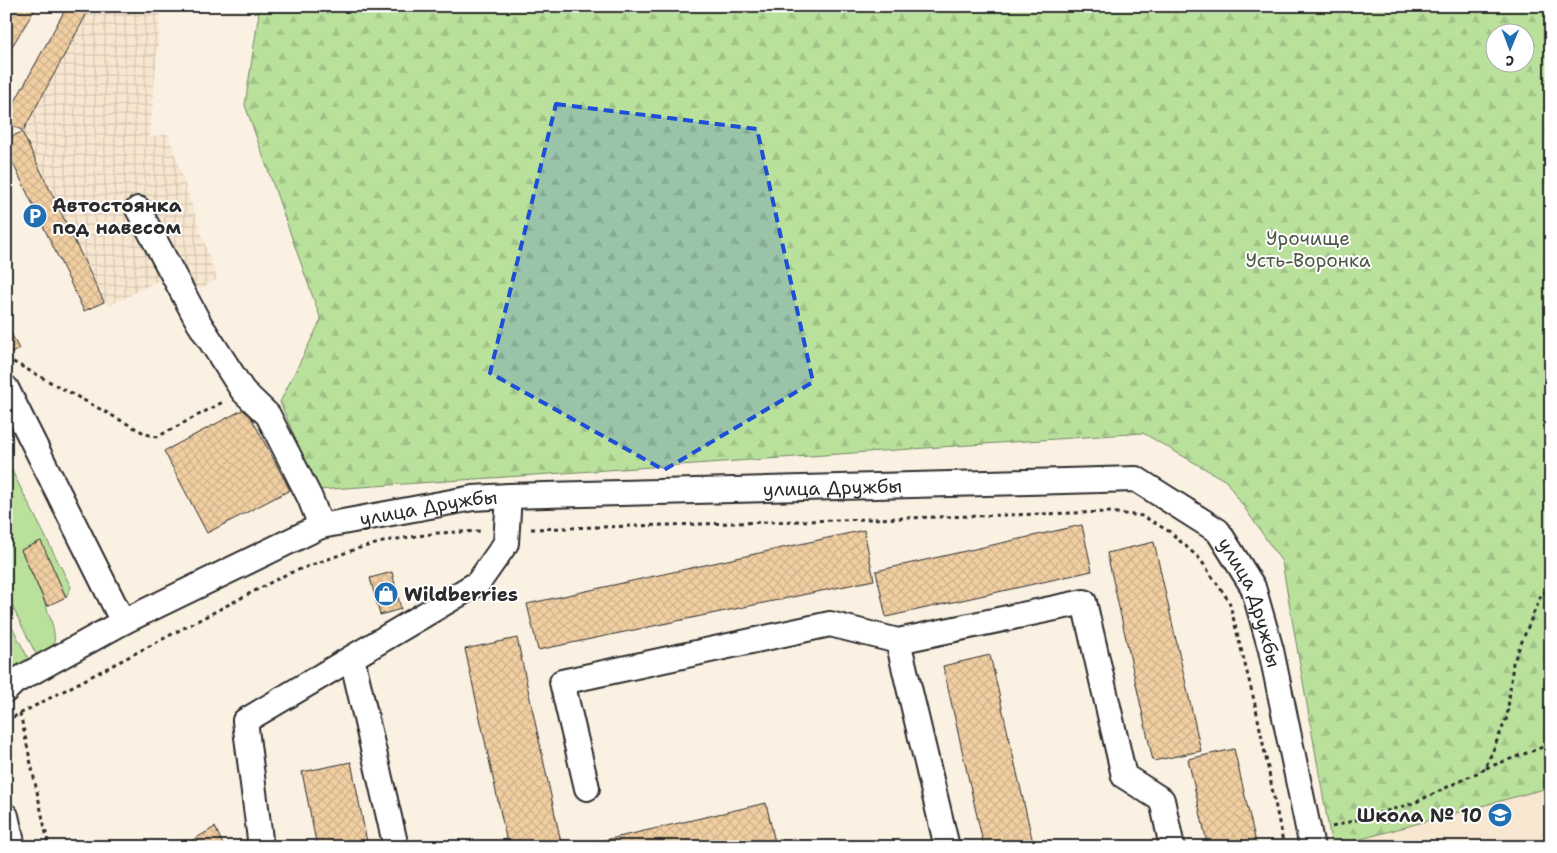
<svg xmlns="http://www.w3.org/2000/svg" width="1557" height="853" viewBox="0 0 1557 853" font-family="'Shantell Sans',sans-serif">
	<defs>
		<pattern id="industrial-grid" width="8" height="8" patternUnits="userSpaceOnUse" patternTransform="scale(1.25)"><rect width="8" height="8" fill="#f8e7d0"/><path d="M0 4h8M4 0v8" fill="none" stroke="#d5c6b3"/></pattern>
		<pattern id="forest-firs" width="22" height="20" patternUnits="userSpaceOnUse" patternTransform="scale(1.25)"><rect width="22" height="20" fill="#bae19c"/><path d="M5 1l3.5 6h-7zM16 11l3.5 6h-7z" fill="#a0c187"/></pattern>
		<pattern id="building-cross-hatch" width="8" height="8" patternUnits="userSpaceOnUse" patternTransform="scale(1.25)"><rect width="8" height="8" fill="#f1cfa2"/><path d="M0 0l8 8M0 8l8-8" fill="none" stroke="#cfb28c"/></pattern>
	</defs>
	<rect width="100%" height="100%" fill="#fbf1e3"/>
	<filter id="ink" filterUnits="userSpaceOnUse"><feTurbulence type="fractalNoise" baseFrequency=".02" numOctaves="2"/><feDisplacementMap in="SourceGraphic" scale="10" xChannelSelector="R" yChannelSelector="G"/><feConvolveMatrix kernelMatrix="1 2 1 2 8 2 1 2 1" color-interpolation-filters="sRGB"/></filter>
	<g filter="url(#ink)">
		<path fill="#f8e7d0" d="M1551,787v60h-204l-1,-4z"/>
		<path fill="url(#industrial-grid)" d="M91,6h70l-11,131 18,-3 49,146 -42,21 -14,-22 -50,26 -7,-3 -82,-170z"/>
		<path fill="#bae19c" stroke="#728664" d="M6,459l65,128 -5,10 -25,-55 -20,8c7,17 41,81 32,95 -4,5 -11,8 -16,11l-31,-62z
			M6,615l23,45 -23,12z"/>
		<path fill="url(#forest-firs)" stroke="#728664" fill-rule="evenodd" d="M260,6h1291v781l-219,60 -50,-285 -56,-81 -83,-48 -826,57 -37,-88 41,-82 -76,-215zM1494,32h30v30h-30z"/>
		<path fill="url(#building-cross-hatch)" stroke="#2b2b2b" d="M6,6h31l-31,50z
			M67,6h24l-68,125 -17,-9v-4z
			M22,132l82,170 -20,9 -78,-162v-10z
			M6,323l13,26 -13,7z
			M246,408l44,82 -83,43 -43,-82z
			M1082,525l10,46 -206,46 -10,-46z
			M864,530l10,50 -336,70 -11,-46z
			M41,541l25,56 -19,9 -26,-56z
			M1154,542l47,209 -48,10 -46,-208z
			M392,572l9,37 -21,6 -10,-37z
			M517,638l45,209h-54l-43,-198z
			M990,655l44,192h-50l-41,-181z
			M1234,749l23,98h-49l-20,-88z
			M351,762l17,85h-51l-15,-75z
			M766,803l10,44h-201z
			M215,827l9,20h-43z"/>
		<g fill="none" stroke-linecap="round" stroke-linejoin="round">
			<defs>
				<g id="minor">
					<path d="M138,209l61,114 44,68 25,24 42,83 11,28"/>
					<path d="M6,388l117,234"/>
					<path d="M898,641l49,206"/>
					<path d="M352,658l44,189"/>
					<path id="s1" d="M6,690l8,-8 109,-60 198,-96 152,-28 36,-2 627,-17 82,52 35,56 18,63 41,197"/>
					<path d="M587,788l-25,-106 268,-58 68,17 186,-39 40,174 38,24 10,47"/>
					<path d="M6,816l7,31"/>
					<path d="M261,847l-16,-126 233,-138 28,-40 3,-47"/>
				</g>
			</defs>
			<use href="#minor" stroke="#2b2b2b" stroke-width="28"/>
			<path stroke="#2b2b2b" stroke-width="3" stroke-dasharray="4 4" stroke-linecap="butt" d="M6,358l140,76 11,3 66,-35
				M531,529l577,-17 35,4 27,16 30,27 29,42 26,103 29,143
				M20,713l29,134
				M6,721l281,-147 69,-25 35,-9 47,-7 44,-2
				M1486,768l65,-24
				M1332,827l82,-24 71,-34 22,-52 6,-54 29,-70 9,-3"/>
			<use href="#minor" stroke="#fff" stroke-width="24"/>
		</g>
	</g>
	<path fill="#1d4ed8" fill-opacity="0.2" stroke="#1d4ed8" stroke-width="4" stroke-dasharray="10 6" stroke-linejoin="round" d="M556,104l201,25 56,253 -149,88 -174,-97z"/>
	<defs>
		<symbol id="parking-disc" viewBox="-11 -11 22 22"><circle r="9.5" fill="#1f6fb2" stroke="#fff"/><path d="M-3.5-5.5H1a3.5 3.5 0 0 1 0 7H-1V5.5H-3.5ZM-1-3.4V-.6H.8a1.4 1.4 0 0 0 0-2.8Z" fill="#fff"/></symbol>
		<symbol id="shop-disc" viewBox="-11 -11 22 22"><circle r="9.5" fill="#1f6fb2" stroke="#fff"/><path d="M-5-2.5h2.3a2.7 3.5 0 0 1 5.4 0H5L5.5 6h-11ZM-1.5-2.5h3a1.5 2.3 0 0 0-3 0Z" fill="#fff"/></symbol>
		<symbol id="school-disc" viewBox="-11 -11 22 22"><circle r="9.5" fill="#1f6fb2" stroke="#fff"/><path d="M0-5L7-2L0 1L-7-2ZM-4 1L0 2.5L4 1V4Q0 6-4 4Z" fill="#fff"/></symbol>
	</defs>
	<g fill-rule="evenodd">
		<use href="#parking-disc" x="21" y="202" width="28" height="28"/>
		<use href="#shop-disc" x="372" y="580" width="28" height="28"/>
		<use href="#school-disc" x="1486" y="801" width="28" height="28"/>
	</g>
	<g text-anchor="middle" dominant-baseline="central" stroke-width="4" stroke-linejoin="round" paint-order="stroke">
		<g font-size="19" font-weight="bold" fill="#2b2b2b" stroke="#fff" text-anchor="start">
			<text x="52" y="205">Автостоянка<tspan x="52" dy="22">под навесом</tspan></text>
			<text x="404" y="594">Wildberries</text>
			<text x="1482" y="815" text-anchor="end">Школа № 10</text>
		</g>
		<g font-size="19" fill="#4f5847" stroke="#fff">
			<text x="1308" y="238">Урочище<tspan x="1308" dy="22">Усть-Воронка</tspan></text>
		</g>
		<g font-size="19" fill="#2b2b2b" stroke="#fff">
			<text stroke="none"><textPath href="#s1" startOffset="870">улица Дружбы</textPath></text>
			<text stroke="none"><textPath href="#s1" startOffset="465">улица Дружбы</textPath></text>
			<text stroke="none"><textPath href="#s1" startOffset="1350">улица Дружбы</textPath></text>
		</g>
	</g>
	<rect width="1557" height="853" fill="none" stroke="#fff" stroke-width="25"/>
	<rect x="12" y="12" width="1532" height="828" fill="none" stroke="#2b2b2b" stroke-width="2" filter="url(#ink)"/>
	<g transform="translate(1510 48) rotate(181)"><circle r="24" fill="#ffffff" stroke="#aaaaaa"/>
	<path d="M0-4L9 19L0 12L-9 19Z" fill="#1f6fb2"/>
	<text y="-8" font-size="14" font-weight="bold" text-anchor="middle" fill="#2b2b2b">С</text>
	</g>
</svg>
